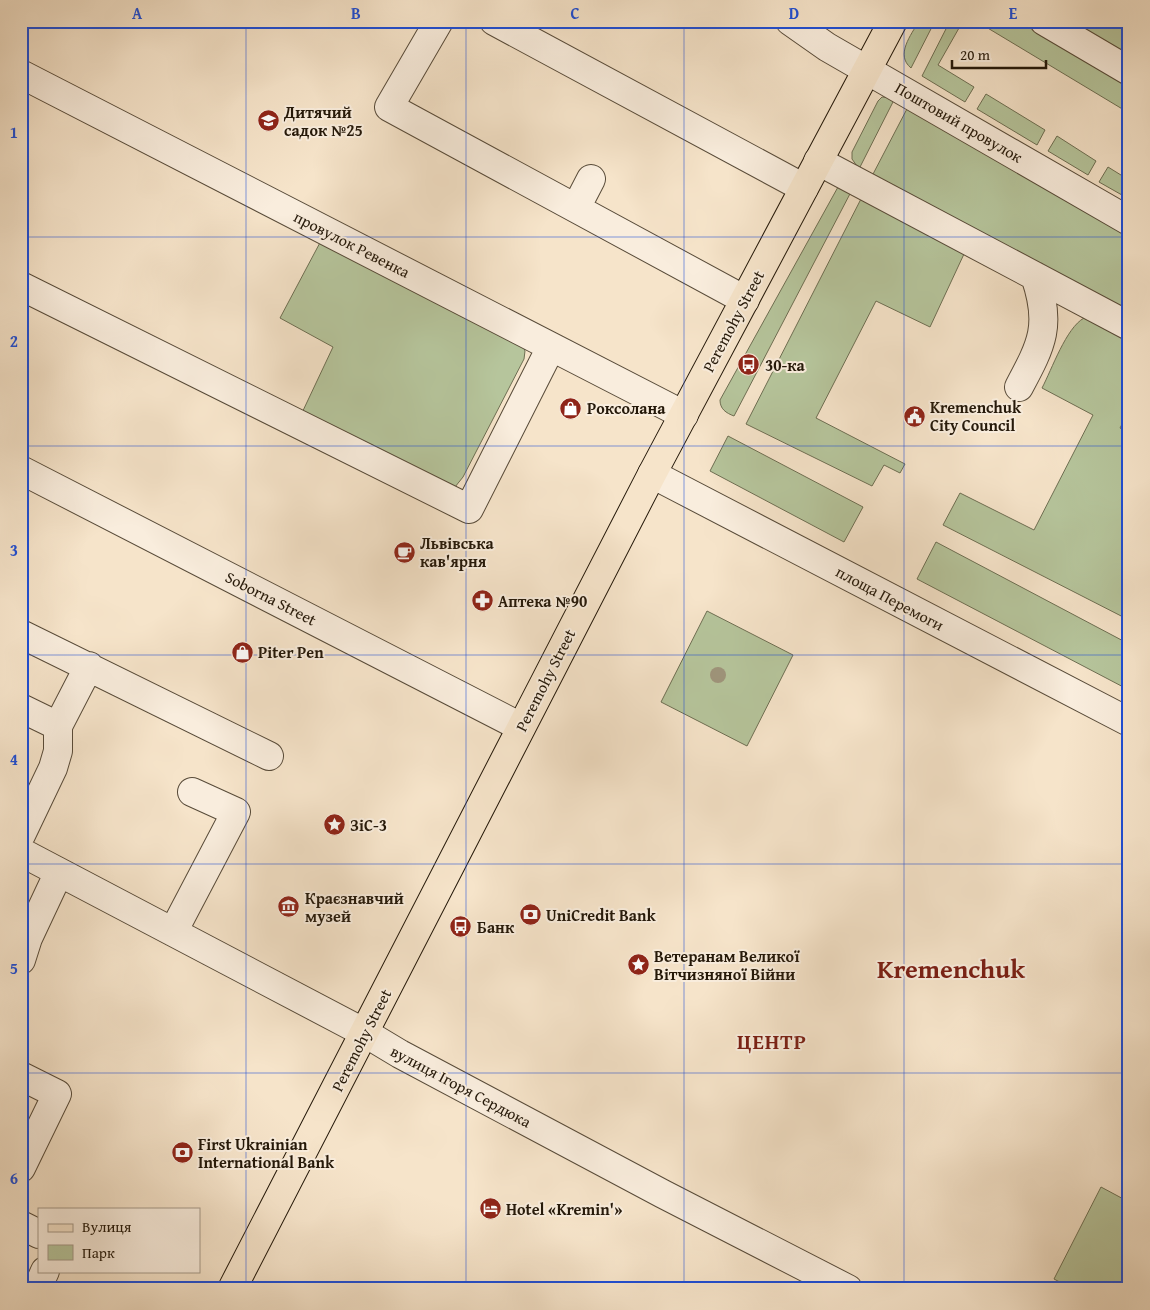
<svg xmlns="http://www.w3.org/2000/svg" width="1150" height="1310" viewBox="0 0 1150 1310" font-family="'Gentium Book Plus',serif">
	<rect width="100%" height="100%" fill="#f6e4ca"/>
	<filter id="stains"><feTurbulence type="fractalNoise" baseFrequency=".004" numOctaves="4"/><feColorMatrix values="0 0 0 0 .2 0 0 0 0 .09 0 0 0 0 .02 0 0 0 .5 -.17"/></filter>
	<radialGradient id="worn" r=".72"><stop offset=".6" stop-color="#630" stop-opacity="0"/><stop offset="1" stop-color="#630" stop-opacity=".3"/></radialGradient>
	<path fill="#b6c59c" stroke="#6d6e52" d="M919,21h16l-24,47c-16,-13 0,-33 8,-47z
		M950,21h13l-25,44 36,22 -9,15 -43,-26z
		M976,21h53l100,58v34z
		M1091,21h38v39l-45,-27z
		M986,94l59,36 -8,15 -60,-36z
		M882,97l13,1 -36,71 -7,-10v-7l26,-51z
		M909,105l220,127v85l-257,-141z
		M1057,136l39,25 -8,14 -40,-24z
		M1108,167l21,13v19l-30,-17z
		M838,187l14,3 -118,226c-8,-3 -14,-7 -14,-16z
		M863,195l98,53 3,6 -34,73 -54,-26 -60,117 89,46 -5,9 -16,-8 -12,21 -126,-62z
		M323,237l198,104 4,10 -1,8 -61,118 -8,10 -155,-70 33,-70 -53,-29z
		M1084,318h7l38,18v75l-9,17 9,5v187l-186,-95 17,-32 74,37 59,-115 -51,-27c10,-19 24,-60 42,-70z
		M728,436l135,71 -19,35 -134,-71z
		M936,542l193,102v46l-212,-111z
		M707,611l86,44 -46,91 -86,-44z
		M1101,1187l28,15v87h-56l-19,-10z"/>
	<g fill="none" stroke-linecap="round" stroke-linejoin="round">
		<defs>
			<path id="minor" d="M439,21l-50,86 356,193
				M494,21l310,167
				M790,21l37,26 302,174
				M1044,21l85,50
				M21,74l663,341
				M818,161l311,165
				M576,208l15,-29
				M21,286l448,223 82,-162
				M1019,387c23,-43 33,-62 16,-111
				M21,470l500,257
				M652,474l477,248
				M21,634l248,122
				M21,708l37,18
				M21,835l32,-67 5,-17v-25l31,-60
				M21,852l344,181 35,21 263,140 185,95
				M173,932l63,-120 -44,-20
				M21,960l7,-22 31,-66
				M21,1076l36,18 -36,74
				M21,1225l18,9
				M37,1289l8,-18"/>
			<path id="major" d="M232,1289l420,-815 241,-453"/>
		</defs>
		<use href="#minor" stroke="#584b39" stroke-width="30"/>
		<use href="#major" stroke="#241809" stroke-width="30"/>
		<use href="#minor" stroke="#f9eddd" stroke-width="28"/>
		<use href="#major" stroke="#f6e4ca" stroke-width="28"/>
	</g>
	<circle fill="#9f957c" cx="718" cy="675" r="8"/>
	<path fill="none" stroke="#1d4ed8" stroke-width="1" stroke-opacity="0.55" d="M246,21v1268M466,21v1268M684,21v1268M904,21v1268M21,237h1108M21,446h1108M21,655h1108M21,864h1108M21,1073h1108"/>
	<defs>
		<symbol id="school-disc" viewBox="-11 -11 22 22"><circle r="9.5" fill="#8f2418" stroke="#f9eddd"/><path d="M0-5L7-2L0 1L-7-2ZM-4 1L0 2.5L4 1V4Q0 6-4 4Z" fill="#fff"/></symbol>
		<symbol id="bus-disc" viewBox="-11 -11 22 22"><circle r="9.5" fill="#8f2418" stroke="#f9eddd"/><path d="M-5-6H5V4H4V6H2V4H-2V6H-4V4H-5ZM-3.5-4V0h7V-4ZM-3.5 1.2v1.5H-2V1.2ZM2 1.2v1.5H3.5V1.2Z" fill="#fff"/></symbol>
		<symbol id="shop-disc" viewBox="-11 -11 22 22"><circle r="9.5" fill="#8f2418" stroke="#f9eddd"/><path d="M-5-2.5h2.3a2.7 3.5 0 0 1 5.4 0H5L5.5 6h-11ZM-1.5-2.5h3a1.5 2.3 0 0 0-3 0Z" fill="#fff"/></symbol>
		<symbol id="civic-disc" viewBox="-11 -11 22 22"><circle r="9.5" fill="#8f2418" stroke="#f9eddd"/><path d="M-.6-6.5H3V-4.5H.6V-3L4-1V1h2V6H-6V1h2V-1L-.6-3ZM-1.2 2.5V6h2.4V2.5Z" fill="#fff"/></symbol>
		<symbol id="cafe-disc" viewBox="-11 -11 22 22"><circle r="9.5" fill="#8f2418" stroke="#f9eddd"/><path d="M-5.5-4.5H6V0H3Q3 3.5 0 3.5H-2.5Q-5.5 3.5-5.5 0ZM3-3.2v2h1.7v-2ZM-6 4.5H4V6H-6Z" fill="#fff"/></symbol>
		<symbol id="pharmacy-disc" viewBox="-11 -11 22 22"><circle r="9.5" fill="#8f2418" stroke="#f9eddd"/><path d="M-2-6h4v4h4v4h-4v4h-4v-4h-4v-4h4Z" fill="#fff"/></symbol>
		<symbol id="sight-disc" viewBox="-11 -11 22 22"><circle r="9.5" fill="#8f2418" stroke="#f9eddd"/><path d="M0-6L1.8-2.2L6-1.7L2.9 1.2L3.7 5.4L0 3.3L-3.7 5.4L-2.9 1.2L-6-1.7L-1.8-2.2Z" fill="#fff"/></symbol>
		<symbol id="museum-disc" viewBox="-11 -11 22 22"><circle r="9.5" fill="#8f2418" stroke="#f9eddd"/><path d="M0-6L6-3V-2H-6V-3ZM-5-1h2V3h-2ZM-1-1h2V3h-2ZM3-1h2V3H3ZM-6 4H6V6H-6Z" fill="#fff"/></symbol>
		<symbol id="bank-disc" viewBox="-11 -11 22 22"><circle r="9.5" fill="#8f2418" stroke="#f9eddd"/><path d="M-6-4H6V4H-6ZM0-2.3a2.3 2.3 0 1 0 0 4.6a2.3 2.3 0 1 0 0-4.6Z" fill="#fff"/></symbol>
		<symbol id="hotel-disc" viewBox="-11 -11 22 22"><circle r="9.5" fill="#8f2418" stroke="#f9eddd"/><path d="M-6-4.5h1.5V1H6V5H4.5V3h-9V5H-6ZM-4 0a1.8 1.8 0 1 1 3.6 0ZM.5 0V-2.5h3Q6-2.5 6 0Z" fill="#fff"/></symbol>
	</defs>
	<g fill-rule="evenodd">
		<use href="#school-disc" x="256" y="108" width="25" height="25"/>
		<use href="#bus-disc" x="736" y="352" width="25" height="25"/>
		<use href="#shop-disc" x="558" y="396" width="25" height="25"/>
		<use href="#civic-disc" x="902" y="404" width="25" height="25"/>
		<use href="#cafe-disc" x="392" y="540" width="25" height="25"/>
		<use href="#pharmacy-disc" x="470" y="588" width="25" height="25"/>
		<use href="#shop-disc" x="230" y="640" width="25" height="25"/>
		<use href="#sight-disc" x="322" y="812" width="25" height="25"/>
		<use href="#museum-disc" x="276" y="894" width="25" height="25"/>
		<use href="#bank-disc" x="518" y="902" width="25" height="25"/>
		<use href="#bus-disc" x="448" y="914" width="25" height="25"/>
		<use href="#sight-disc" x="626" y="952" width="25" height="25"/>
		<use href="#bank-disc" x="170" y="1140" width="25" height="25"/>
		<use href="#hotel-disc" x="478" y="1196" width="25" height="25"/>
	</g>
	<g text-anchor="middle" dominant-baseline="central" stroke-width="4" stroke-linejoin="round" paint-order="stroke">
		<g font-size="16" font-weight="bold" fill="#241809" stroke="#f9eddd" text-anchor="start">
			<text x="284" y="112">Дитячий<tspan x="284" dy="18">садок №25</tspan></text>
			<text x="765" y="365">30-ка</text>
			<text x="930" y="407">Kremenchuk<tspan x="930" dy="18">City Council</tspan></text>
			<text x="587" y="408">Роксолана</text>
			<text x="420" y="543">Львiвська<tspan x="420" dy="18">кав'ярня</tspan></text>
			<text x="498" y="601">Аптека №90</text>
			<text x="258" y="652">Piter Pen</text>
			<text x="350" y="825">ЗіС-3</text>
			<text x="305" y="898">Краєзнавчий<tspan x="305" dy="18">музей</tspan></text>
			<text x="546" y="915">UniCredit Bank</text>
			<text x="477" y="927">Банк</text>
			<text x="654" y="956">Ветеранам Великої<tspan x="654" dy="18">Вітчизняної Війни</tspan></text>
			<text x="198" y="1144">First Ukrainian<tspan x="198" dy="18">International Bank</tspan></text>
			<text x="506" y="1209">Hotel «Kremin'»</text>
		</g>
		<g font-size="16" fill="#241809" stroke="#f9eddd">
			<text transform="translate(959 122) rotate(30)">Поштовий провулок</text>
			<text transform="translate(352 244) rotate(27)">провулок Ревенка</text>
			<text transform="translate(733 321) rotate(-62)">Peremohy Street</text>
			<text transform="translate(271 598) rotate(27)">Soborna Street</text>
			<text transform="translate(890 598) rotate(28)">площа Перемоги</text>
			<text transform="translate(545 680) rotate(-63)">Peremohy Street</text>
			<text transform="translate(361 1040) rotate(-63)">Peremohy Street</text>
			<text transform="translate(461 1086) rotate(28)">вулиця Ігоря Сердюка</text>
		</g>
		<g font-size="21" font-weight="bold" letter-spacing="1" fill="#7a1f14" stroke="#f9eddd">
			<text x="772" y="1041">ЦЕНТР</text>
		</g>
		<g font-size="26" font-weight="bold" fill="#7a1f14" stroke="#f9eddd">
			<text x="951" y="968">Kremenchuk</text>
		</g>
	</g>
	<rect width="1150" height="1310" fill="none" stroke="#f6e4ca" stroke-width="55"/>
	<rect x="38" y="1208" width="162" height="65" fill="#f9eddd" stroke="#a49888"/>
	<rect x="48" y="1224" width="25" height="8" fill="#f6e4ca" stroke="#a49888"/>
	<text x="82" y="1232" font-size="15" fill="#241809">Вулиця</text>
	<rect x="48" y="1245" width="25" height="15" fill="#b6c59c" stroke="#a49888"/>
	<text x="82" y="1258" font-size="15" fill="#241809">Парк</text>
	<path d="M952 60v8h94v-8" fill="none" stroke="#241809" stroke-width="2.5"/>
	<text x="960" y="60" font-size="15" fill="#241809" stroke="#f9eddd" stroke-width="4" paint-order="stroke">20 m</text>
	<rect x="28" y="28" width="1094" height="1254" fill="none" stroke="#1d4ed8" stroke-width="2"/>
	<g font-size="16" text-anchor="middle" font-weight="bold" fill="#1d4ed8">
		<text x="137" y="19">A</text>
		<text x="356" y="19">B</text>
		<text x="575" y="19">C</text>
		<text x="794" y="19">D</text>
		<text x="1013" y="19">E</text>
		<text x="14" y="138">1</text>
		<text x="14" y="347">2</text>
		<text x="14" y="556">3</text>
		<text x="14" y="765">4</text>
		<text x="14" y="974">5</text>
		<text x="14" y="1184">6</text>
	</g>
	<rect width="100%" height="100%" filter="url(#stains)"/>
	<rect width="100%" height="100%" fill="url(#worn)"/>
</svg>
